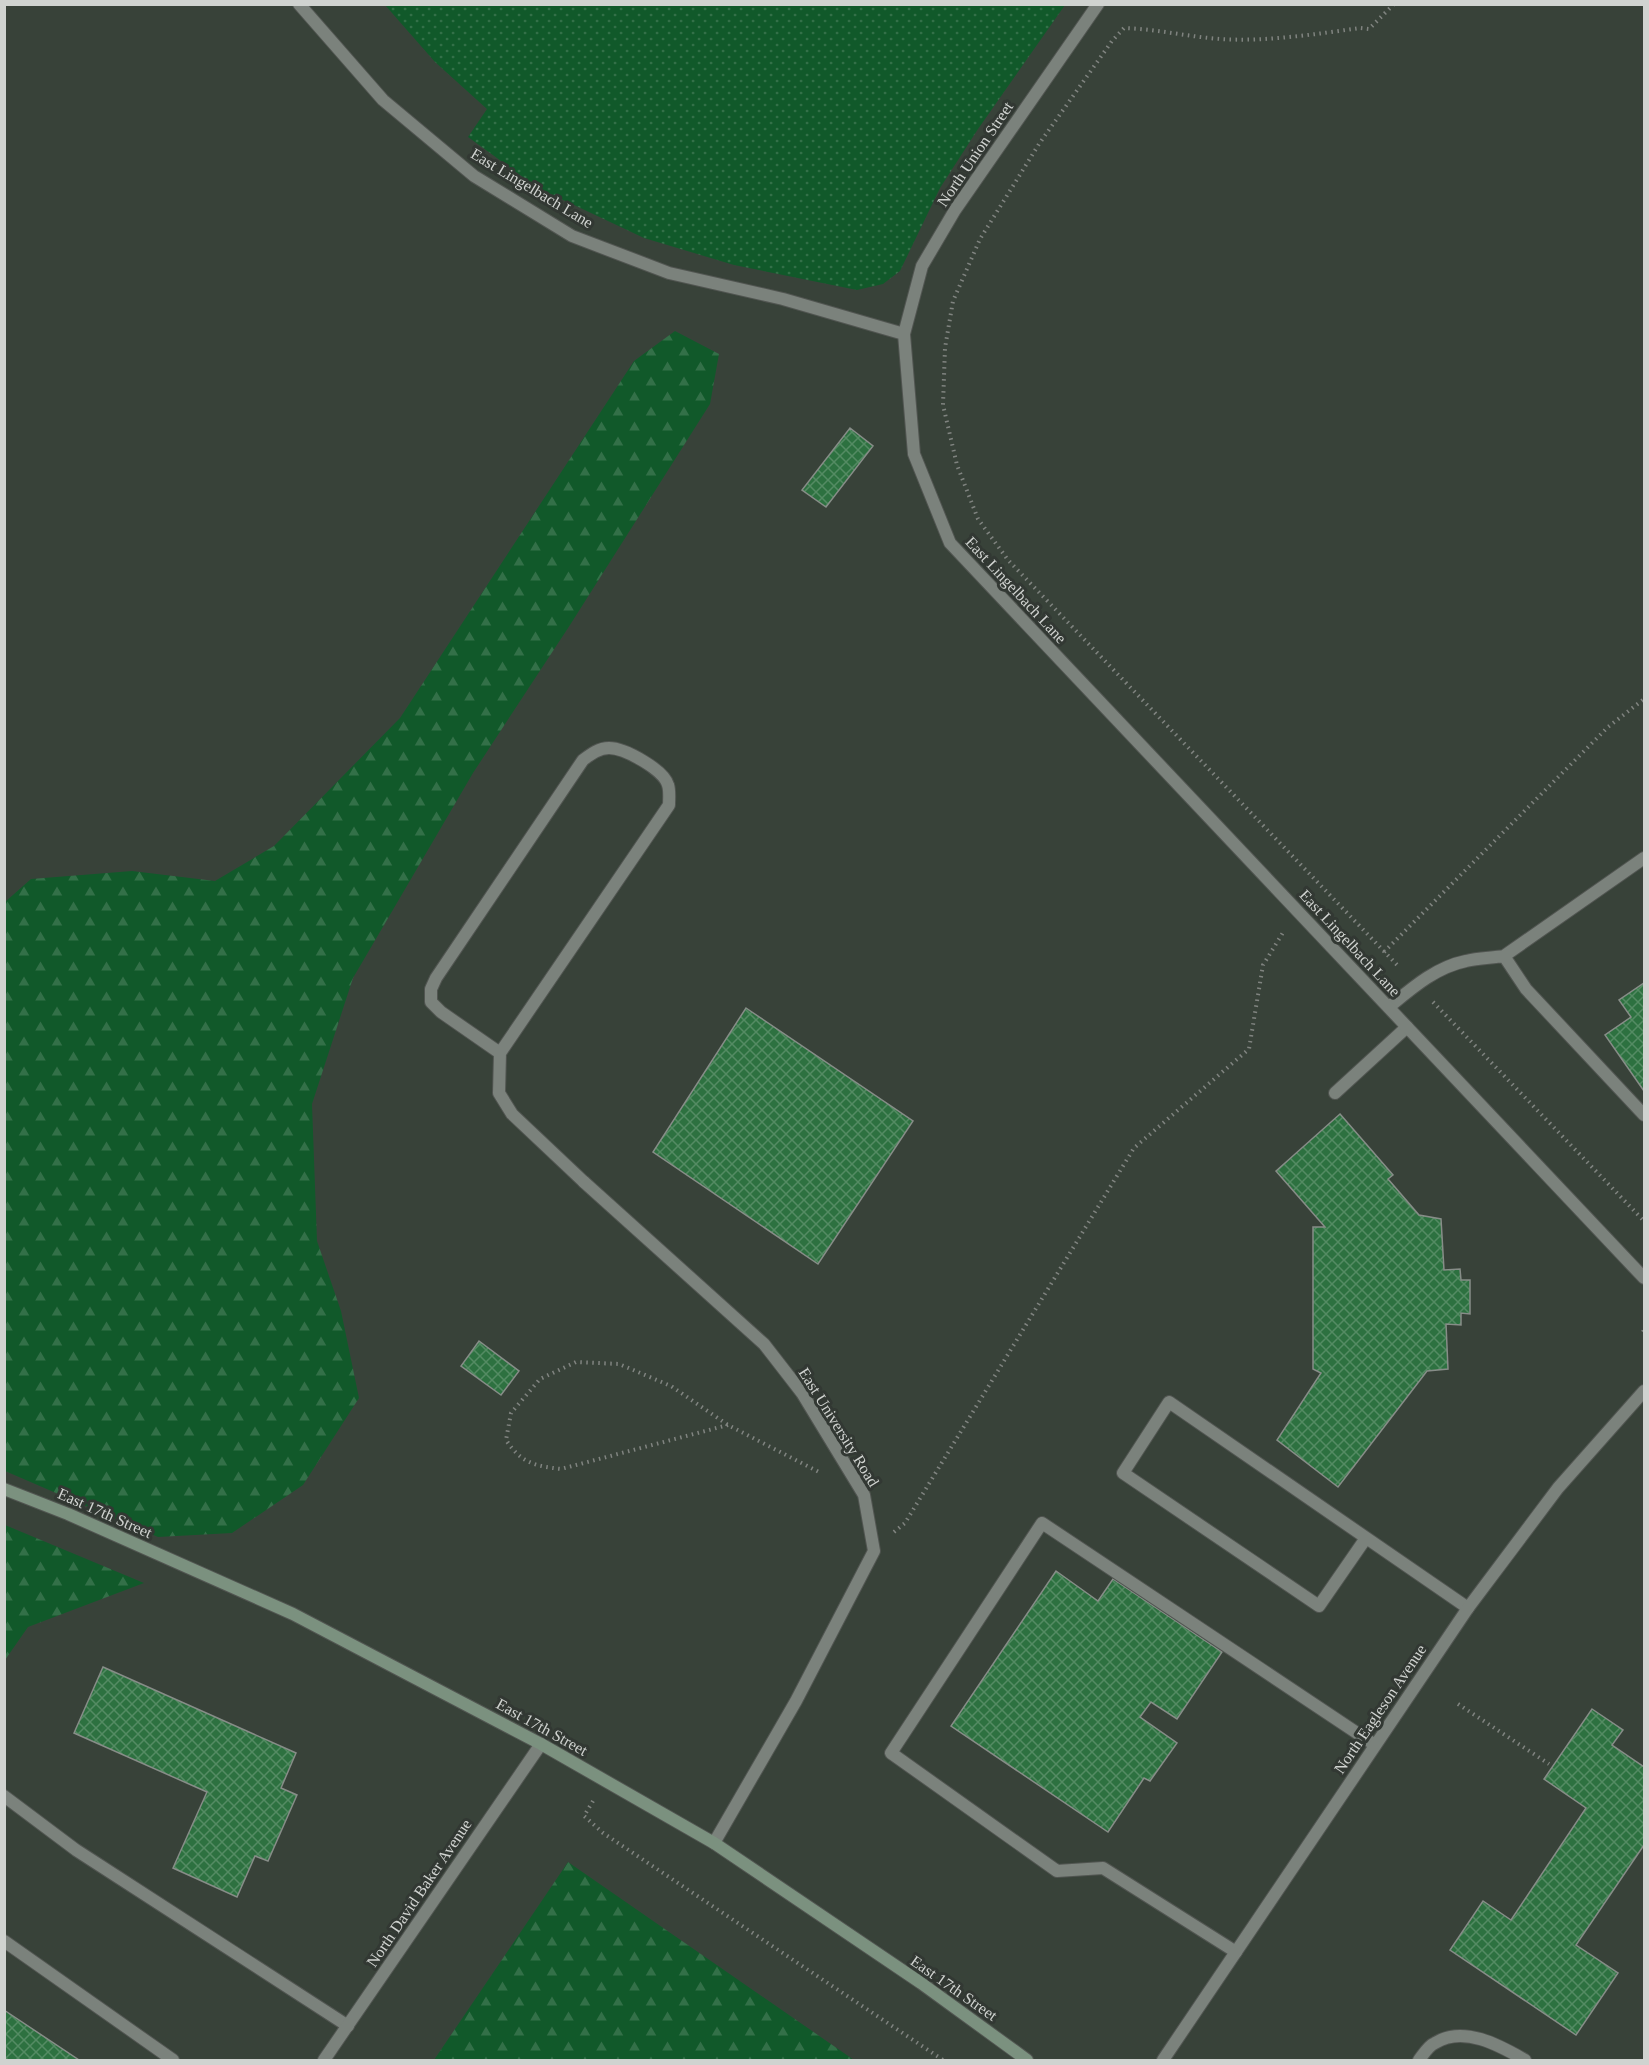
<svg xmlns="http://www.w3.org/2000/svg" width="1649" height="2065" viewBox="0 0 1649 2065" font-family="Georgia,serif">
	<defs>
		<pattern id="grass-dots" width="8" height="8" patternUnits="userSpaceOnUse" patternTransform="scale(1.5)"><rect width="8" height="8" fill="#11592a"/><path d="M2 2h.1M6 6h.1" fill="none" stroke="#337048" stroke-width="1.8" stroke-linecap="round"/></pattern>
		<pattern id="forest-firs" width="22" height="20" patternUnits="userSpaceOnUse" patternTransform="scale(1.5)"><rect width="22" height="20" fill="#11592a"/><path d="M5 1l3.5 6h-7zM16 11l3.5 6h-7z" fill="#337048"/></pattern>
		<pattern id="building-cross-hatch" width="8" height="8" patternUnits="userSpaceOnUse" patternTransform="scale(1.5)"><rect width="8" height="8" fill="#2d7140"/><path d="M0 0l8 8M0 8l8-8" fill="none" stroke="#548b63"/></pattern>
	</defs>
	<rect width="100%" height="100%" fill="#323833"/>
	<path fill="#384239" d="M5,5h1639v2055h-1639z"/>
	<path fill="url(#grass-dots)" d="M385,5h680l-87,124 -38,59 -40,83 -17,13 -26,6 -123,-25 -90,-27 -106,-50 -70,-51 19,-28 -52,-47z"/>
	<path fill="url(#forest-firs)" d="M675,331l44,23 -9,50 -140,221 -97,148 -120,205 -41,126 5,137 24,70 18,87 -56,87 -71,48 -74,4 -153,-66v-569l26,-23 101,-8 83,10 59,-35 126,-128 234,-357z
		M5,1525l139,58 -116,44 -23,33z
		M568,1862l286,198h-420z"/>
	<path fill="url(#building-cross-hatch)" stroke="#878d88" stroke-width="1.5" d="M850,428l23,18 -47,61 -24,-17z
		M1644,983v108l-39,-56 26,-18 -12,-17z
		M746,1008l167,113 -95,143 -165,-112z
		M1340,1114l53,61 -5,4 31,36 22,4 3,51 16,-1 1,11h9v34l-9,-1v12l-15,-1 2,45 -21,2 -89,116 -61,-47 44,-67 -8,-4v-142h12l-49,-56z
		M479,1341l40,30 -18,24 -40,-29z
		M1056,1571l42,30 15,-22 109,73 -45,67 -26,-17 -11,15 37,26 -27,38 -6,-3 -36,54 -157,-106z
		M103,1667l193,86 -15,35 16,7 -29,66 -13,-5 -18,41 -64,-29 34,-76 -133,-59z
		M1592,1709l31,21 -11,15 32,22v78l-68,100 42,28 -42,62 -126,-85 33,-49 28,19 75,-112 -42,-29z
		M4,2010l75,50h-75z"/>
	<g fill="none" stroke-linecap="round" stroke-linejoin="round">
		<defs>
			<path id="service" d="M1644,858l-140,98 22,33 118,126
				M1389,1007c23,-19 47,-40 77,-46 12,-3 25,-3 38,-5
				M500,1053l-59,-41 -10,-10v-13l5,-11 147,-218c8,-6 16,-12 26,-12 16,0 55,22 59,37 2,6 1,14 1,20l-169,248 -1,40 13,21 72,68
				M1335,1093l72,-66
				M1366,1538l-47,68 -196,-133 46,-71 299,206
				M4,1796l72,54 272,176
				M4,1941l169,119
				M1236,1952l-133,-84 -46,3 -166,-118 151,-230 333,222
				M1419,2060c4,-5 9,-14 16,-17 28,-18 64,2 90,17"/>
			<path id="minor" d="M299,4l84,96 91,76 98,60 97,37 114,26 121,35
				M1098,4l-143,206 -33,56 -18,68 10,120 36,89 694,735
				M584,1182l180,162 38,49 62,102 10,56 -78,150 -82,142
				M324,2060l217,-316"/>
			<path id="tertiary" d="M1163,2060l305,-452 90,-120 86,-97"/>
			<path id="secondary" d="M4,1489l64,25 225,100 248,130 173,99 207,140 106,77"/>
		</defs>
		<use href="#service" stroke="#515551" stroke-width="14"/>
		<use href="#minor" stroke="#515551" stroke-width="14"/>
		<use href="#tertiary" stroke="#515551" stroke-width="14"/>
		<use href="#secondary" stroke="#515551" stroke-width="14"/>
		<path stroke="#808480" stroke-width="4" stroke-dasharray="1.5 4.5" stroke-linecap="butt" d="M1394,4l-25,25 -9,-1c-43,6 -95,14 -139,11 -32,-2 -64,-10 -97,-11l-12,13 -73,103 -59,95 -27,62 -8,47 -2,57 14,60 21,54 30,41 392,408
			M1384,952l224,-225 36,-28
			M1433,1002l211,219
			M1643,1332l1,-2
			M728,1425l-167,44c-26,-3 -40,-6 -55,-29l5,-27 29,-34 36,-17 43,2 52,22 57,39 93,48
			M894,1532l11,-9 229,-375 115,-99 14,-84 21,-34
			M1458,1704l91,60
			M593,1801l-9,15 19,17 340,227"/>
		<use href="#service" stroke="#7b827c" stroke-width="12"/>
		<use href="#minor" stroke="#7b827c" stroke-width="12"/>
		<use href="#tertiary" stroke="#7b827c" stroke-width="12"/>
		<use href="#secondary" stroke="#7b917f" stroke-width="12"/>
	</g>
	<g text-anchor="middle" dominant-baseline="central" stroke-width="6" stroke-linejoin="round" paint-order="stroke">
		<g font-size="16" fill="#d0d3d0" stroke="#323833">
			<text transform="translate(975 154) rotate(-56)">North Union Street</text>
			<text transform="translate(532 188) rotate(31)">East Lingelbach Lane</text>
			<text transform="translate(1016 590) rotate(47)">East Lingelbach Lane</text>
			<text transform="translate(1350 943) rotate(47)">East Lingelbach Lane</text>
			<text transform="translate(839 1427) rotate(58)">East University Road</text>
			<text transform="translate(105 1513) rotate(24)">East 17th Street</text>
			<text transform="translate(1380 1709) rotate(-56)">North Eagleson Avenue</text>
			<text transform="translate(542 1727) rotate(29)">East 17th Street</text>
			<text transform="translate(419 1893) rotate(-56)">North David Baker Avenue</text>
			<text transform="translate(954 1988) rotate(35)">East 17th Street</text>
		</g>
	</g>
	<rect width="1649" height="2065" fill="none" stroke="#d0d3d0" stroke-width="12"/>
</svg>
